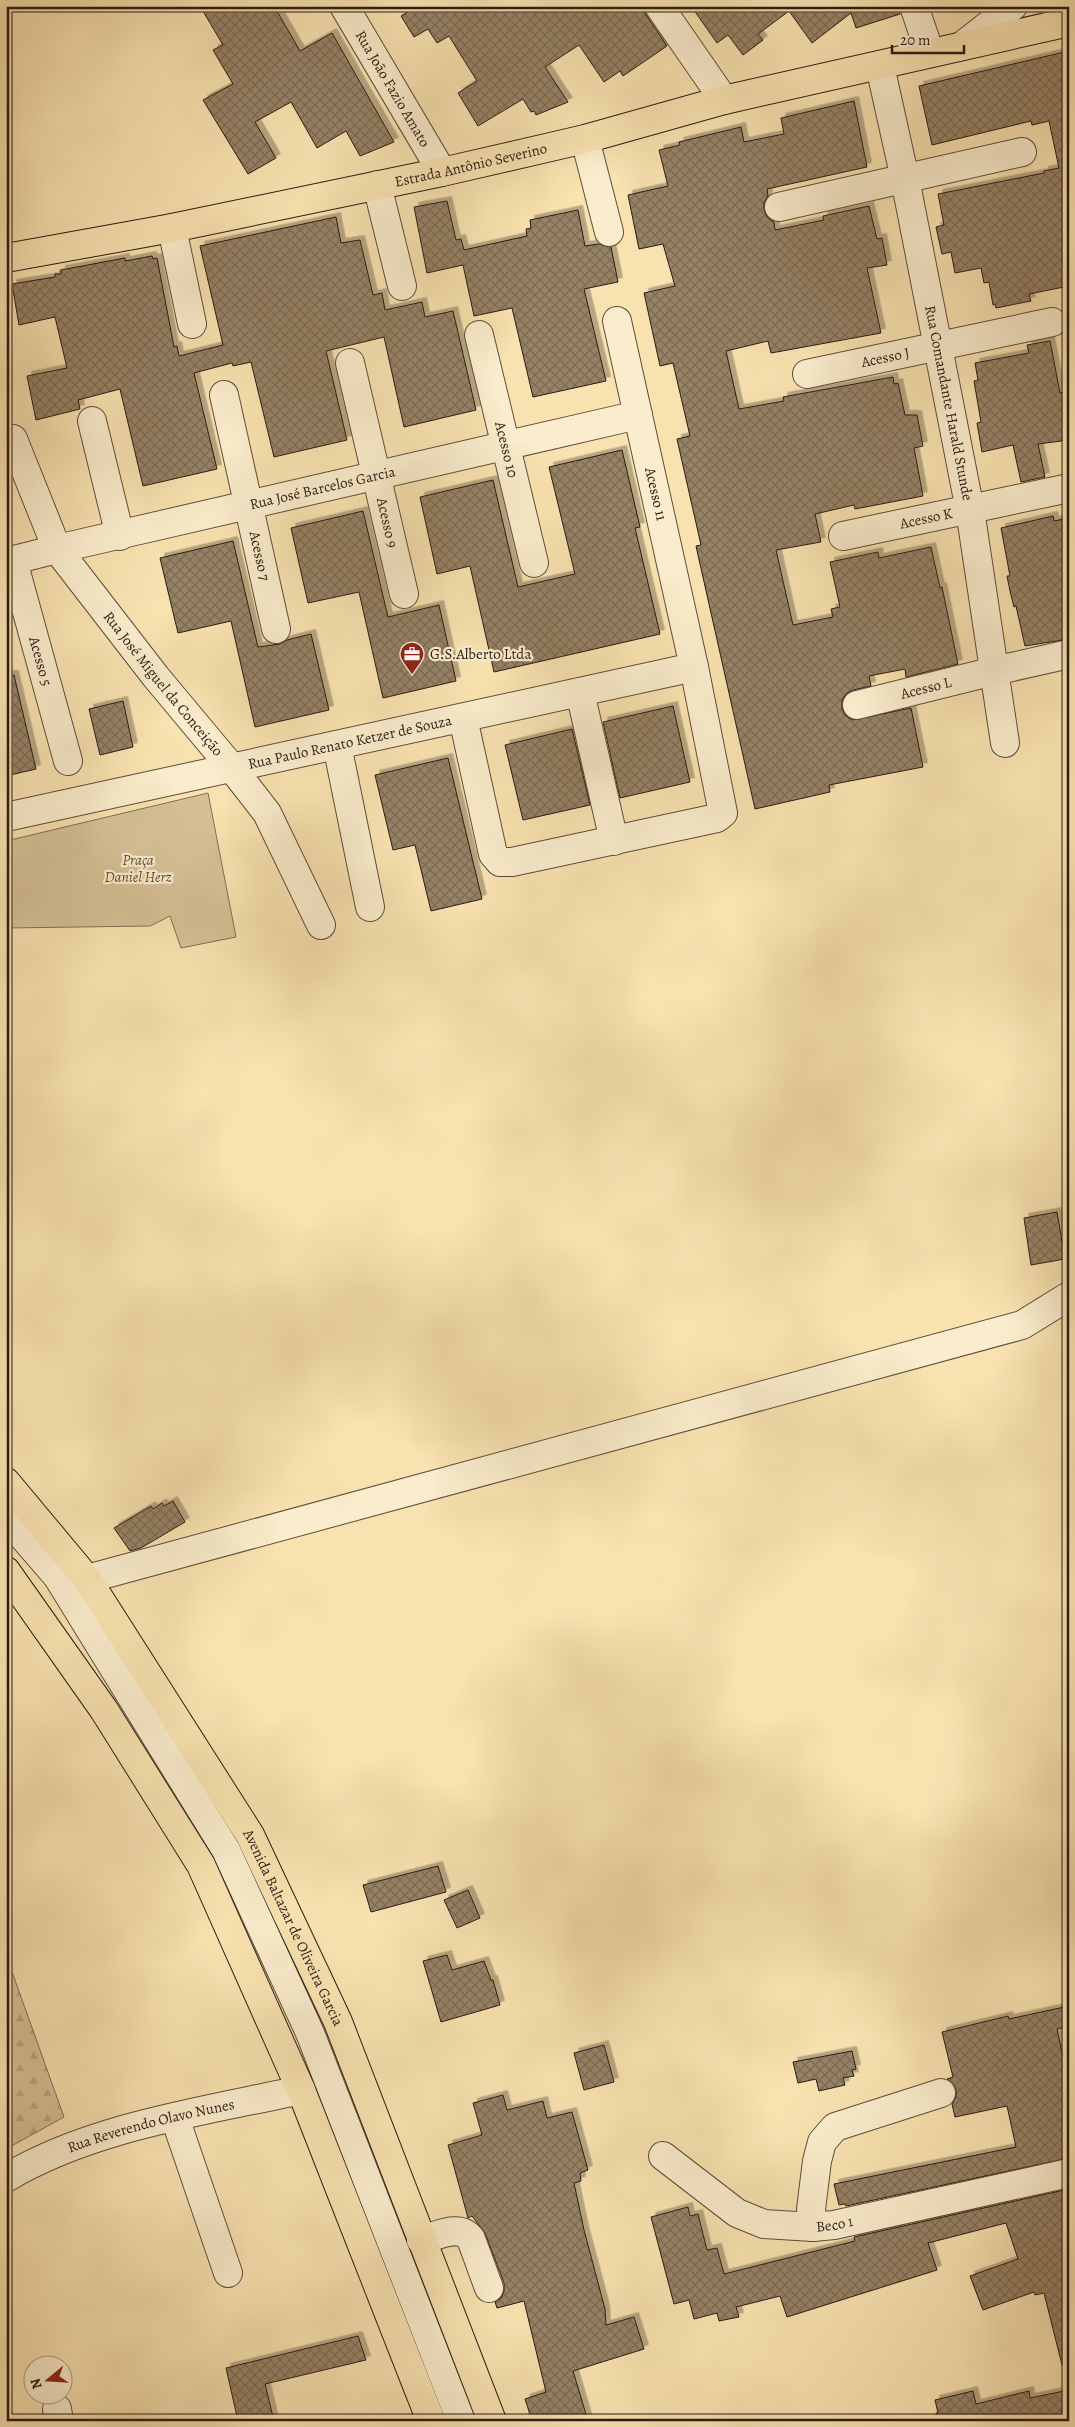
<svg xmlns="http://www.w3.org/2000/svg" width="1075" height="2427" viewBox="0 0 1075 2427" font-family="Alegreya,serif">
	<defs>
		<pattern id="forest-firs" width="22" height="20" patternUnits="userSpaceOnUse" patternTransform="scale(1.25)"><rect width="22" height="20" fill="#d5c095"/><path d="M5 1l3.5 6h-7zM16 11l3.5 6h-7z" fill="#b7a480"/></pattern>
		<pattern id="building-cross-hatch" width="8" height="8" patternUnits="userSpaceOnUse" patternTransform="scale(1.25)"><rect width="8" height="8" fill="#968265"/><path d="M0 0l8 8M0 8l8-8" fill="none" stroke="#7b6a52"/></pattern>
		<filter id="shadow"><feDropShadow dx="4.5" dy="-4.5" stdDeviation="0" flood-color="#0004"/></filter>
	</defs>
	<rect width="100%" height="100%" fill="#f8e2b0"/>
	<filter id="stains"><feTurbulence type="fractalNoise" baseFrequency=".004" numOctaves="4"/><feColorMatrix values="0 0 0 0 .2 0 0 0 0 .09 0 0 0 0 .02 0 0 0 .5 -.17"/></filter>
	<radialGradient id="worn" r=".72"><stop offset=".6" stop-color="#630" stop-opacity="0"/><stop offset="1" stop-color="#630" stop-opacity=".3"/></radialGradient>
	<path fill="url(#forest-firs)" stroke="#806e54" d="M6,1955l58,162 -58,32z"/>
	<path fill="#d5c095" stroke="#806e54" d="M208,793l28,144 -55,11 -11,-32 -20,10 -144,2v-87z"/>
	<path fill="url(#building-cross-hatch)" stroke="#2b1b13" filter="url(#shadow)" d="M200,6h74l26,45 32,-18 62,109 -34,14 -14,-25 -29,17 -26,-46 -36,20 21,36 -28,16 -45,-74 30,-16 -20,-34 10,-5z
		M417,6h223l27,40 -44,30 -3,-5 -16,11 -25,-37 -34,22 23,35 -32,13 -2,-4 -3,1 -8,-13 -45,27 -20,-33 19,-12 -28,-45 -12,7 -9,-14 -14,8 -13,-21z
		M691,6h208l1,8 -44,14 -5,-15 -39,30 -23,-32 -31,23 5,6 -20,15 -15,-20 -11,8z
		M1069,51v235l-40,8 2,7 -35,7 -1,-4 -2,1 -4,-23 -5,1 -3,-15 -26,5 -4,-21 -9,2 -6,-27 8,-2 -6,-31 106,-21v-2l15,-3 -10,-47 -17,4 -1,-4 -99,24 -13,-59z
		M854,101l13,66 -100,22 1,7 -4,6v8l3,7 7,5 1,8 49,-10 -1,-4 46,-10 8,33 5,-1 5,27 -20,3 14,65 -110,20 -3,-12 -42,10 13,58 45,-8 -1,-4 110,-20 1,7 4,-1 7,32h12l6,31 -9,2 9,48 -68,13 -1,-4 -39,9 6,28 -45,8 17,75 40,-8 -2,-8 9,-2 -10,-45 48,-10 1,6 52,-11 9,41 2,-1 16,77 -52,13 -1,-8 -36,7 2,10 -18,4 -6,3 -5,7v9l4,7 7,4 58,-12 12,59 -94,18 1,7 -75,17 -59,-263 5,-1 -24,-106 13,-3 -17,-73 -13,3 -16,-73 31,-7 -12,-42 -24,5 -11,-54 40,-9 -9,-36 21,-5 -1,-3 62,-15 3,15 40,-8 -3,-16z
		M447,201l9,39 5,-1 3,11 63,-14 -1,-7 5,-1 -1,-8 48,-10 7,36 14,-2 12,3 7,35 -34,7 22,92 -73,16 -21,-89 -38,8 -11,-51 -36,8 -13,-66z
		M336,217l5,26 19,-3 13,55 9,-2 3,17 37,-8 3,15 28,-6 23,99 -72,17 -20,-90 -58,14 21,89 -73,17 -23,-95 -18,4 -1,-3 -38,10 23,96 -74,17 -23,-97 -42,11 2,9 -44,11 -9,-44 40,-8 -12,-51 -36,8 -7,-41 43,-7v-3h6v-4l64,-12v3l27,-5 1,3 4,-1 17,89 3,-1 2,10 44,-11 -23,-99z
		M1050,341l10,52 9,-2v49l-31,4 7,33 -24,5 -8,-37 -31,7 -5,-29 4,-1 -7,-41 4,-1 -3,-17 54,-10 -2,-8z
		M622,450l18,77 -5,1 25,106 -166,38 -24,-106 -33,8 -17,-77 73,-17 25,107 57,-13 -26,-107z
		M363,511l25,106 51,-12 17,76 -73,17 -24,-106 -51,11 -17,-75z
		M1053,516l1,5 15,-3v121l-44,7 -9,-40 -2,1 -4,-16 -3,-15h3l-9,-48z
		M233,541l25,106 22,-3 7,-4 24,-6 18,76 -74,17 -24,-106 -53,12 -18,-75z
		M6,675h8l22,94 -30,7z
		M123,701l10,46 -33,8 -11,-46z
		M673,706l17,76 -70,16 -17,-76z
		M572,729l18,76 -67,15 -18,-75z
		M448,758l34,141 -51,12 -16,-66 -22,5 -18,-75z
		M1057,1212l8,47 -34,6 -7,-47z
		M173,1501l12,21 -44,26 -11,3 -16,-23 37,-22 2,3 9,-6 2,3z
		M438,1866l8,26 -75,20 -8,-27z
		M468,1890l12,28 -23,10 -13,-28z
		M447,1955l5,15 32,-9 7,19h2l7,25 -59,17 -18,-61z
		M1069,2006v20l-12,3 9,43 3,-1v87l-223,48 -1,-2 -6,1 -5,-21 182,-37 -9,-41 -52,11 -3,-13 4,-7v-8l-9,-10 6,-2 -11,-45 66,-16 1,3z
		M604,2045l10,37 -30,8 -10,-37z
		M852,2051l4,18 -4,1 2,6 -11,2 2,7 -26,6 -3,-12 -18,4 -5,-21z
		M503,2095l4,15 36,-9 4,17 25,-6 16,58 -8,3 1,8 -7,2 10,47 21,79 1,16 28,-8 10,32 -71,22 15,50h-56l-7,-22 21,-7 -22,-91 -27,7 -2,-6 6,-4 3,-7v-8l-19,-50 -13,-17 -4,2 -20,-73 34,-10 -9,-32z
		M1069,2189v175l-7,1 -18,-72 -9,2 -1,-3 -51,18 -13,-34 48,-17 -12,-36 -78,20 9,27 -150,47 -7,-21 -44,11 3,10 -20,4 -2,-8 -23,6 -5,-19 -15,4 -23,-87 37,-10 2,9 8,-2 9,36 10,-2 7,26 131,-33 -1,-4z
		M358,2336l8,24 -101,24 9,37h-36l-12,-53z
		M1069,2390v31h-132l-1,-8h2l-3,-13 38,-9 3,13 53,-13 1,7z"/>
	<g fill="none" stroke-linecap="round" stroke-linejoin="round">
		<defs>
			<g id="minor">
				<path id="s1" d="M344,6l98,166"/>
				<path d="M659,6l65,94"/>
				<path d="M914,6l16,47"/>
				<path d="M963,45l50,-39"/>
				<path id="s2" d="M880,66l25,113 65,331 35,233"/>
				<path d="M585,139l24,93"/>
				<path d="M377,185l25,101"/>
				<path d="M779,207l243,-55"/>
				<path d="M172,228l20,96"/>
				<path id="s3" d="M479,335l55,228"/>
				<path id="s4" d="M350,363l54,231"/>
				<path id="s5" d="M807,374l245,-52"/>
				<path id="s6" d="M224,395l52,234"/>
				<path d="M92,421l28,115"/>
				<path id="s7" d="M13,439l44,110 99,128 76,91 35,45 54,112"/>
				<path id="s8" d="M843,536l226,-48"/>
				<path id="s9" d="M13,561l55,200"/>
				<path id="s10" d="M6,562l51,-13 581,-134"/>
				<path d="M580,692l34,149"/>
				<path id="s11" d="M857,705l137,-34 75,-17"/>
				<path d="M463,718l30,136 7,8h12l205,-44 6,-5 -29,-146 -77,-346"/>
				<path d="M337,745l33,162"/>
				<path id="s12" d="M6,817l688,-150"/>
				<path d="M6,1517l51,59 169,274 84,183 151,388"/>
				<path d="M87,1579l935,-254 47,-29"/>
				<path id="s13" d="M941,2093l-106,34 -13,15 -5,19 -6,48 2,18 21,-2 235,-52"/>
				<path d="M175,2118l53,155"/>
				<path d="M663,2156l74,57 27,11 49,3"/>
				<path id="s14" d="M6,2178c85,-51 198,-67 295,-88"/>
				<path d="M421,2240c16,-4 39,-17 50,-1l18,49"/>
				<path d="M57,2409l2,12"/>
			</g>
			<g id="major">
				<path id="s15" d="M6,258l166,-30 270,-56 143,-33 139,-39 345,-78"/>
				<path id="s16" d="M6,1482l81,97 163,256 88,187 154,399"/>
				<path d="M6,1571l98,139 97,155 100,225 130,331"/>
			</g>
		</defs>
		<use href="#minor" stroke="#5e4d3a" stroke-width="30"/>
		<use href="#major" stroke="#2b1b13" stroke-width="30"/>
		<use href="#minor" stroke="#faeccc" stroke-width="28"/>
		<use href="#major" stroke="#f8e2b0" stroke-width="28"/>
	</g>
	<defs>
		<symbol id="office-pin" viewBox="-11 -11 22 30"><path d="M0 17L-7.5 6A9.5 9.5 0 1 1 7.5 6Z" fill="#8f2418" stroke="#faeccc"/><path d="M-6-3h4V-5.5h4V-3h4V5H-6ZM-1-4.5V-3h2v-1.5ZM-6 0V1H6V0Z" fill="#fff"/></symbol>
	</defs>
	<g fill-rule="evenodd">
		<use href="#office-pin" x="398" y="640" width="28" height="38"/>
	</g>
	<g text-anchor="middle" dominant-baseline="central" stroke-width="4.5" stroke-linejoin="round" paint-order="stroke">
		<g font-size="15" fill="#2b1b13" stroke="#faeccc">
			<text stroke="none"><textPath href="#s1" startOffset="96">Rua João Fazio Amato</textPath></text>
			<text stroke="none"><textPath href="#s15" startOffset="474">Estrada Antônio Severino</textPath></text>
			<text stroke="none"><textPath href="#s5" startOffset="80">Acesso J</textPath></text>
			<text stroke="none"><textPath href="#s2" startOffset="344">Rua Comandante Harald Stunde</textPath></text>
			<text stroke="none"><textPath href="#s3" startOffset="118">Acesso 10</textPath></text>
			<text stroke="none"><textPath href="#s10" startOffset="325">Rua José Barcelos Garcia</textPath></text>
			<text transform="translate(656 494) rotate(77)">Acesso 11</text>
			<text stroke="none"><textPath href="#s8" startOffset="85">Acesso K</textPath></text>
			<text stroke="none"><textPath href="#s4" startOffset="164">Acesso 9</textPath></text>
			<text stroke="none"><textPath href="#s6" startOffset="165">Acesso 7</textPath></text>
			<text stroke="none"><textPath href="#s9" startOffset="104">Acesso 5</textPath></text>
			<text stroke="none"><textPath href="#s7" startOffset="290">Rua José Miguel da Conceição</textPath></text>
			<text stroke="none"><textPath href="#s11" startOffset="71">Acesso L</textPath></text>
			<text stroke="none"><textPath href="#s12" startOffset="352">Rua Paulo Renato Ketzer de Souza</textPath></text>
			<text stroke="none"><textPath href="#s16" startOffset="532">Avenida Baltazar de Oliveira Garcia</textPath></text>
			<text stroke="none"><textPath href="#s14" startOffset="155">Rua Reverendo Olavo Nunes</textPath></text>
			<text stroke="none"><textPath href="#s13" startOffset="239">Beco 1</textPath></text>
		</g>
		<g font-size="15" fill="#2b1b13" stroke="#faeccc" text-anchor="start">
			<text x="430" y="654">G.S.Alberto Ltda</text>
		</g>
		<g font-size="15" font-style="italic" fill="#5e4d3a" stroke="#faeccc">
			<text x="138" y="860">Praça<tspan x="138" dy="17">Daniel Herz</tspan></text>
		</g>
	</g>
	<rect width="1075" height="2427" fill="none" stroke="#f8e2b0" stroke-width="25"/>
	<rect x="8" y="8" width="1060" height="2412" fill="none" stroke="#2b1b13" stroke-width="2.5"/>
	<rect x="12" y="12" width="1050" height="2402" fill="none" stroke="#2b1b13"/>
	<g transform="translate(48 2380) rotate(252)"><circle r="24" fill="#faeccc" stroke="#a79882"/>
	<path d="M0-4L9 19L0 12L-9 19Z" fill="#8f2418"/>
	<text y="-8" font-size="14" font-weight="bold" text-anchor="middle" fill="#2b1b13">N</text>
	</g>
	<path d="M892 45v8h72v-8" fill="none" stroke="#2b1b13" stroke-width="2.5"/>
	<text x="900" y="45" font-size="15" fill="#2b1b13" stroke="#faeccc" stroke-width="4" paint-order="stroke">20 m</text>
	<rect width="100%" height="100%" filter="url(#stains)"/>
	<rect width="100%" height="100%" fill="url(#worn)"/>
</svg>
